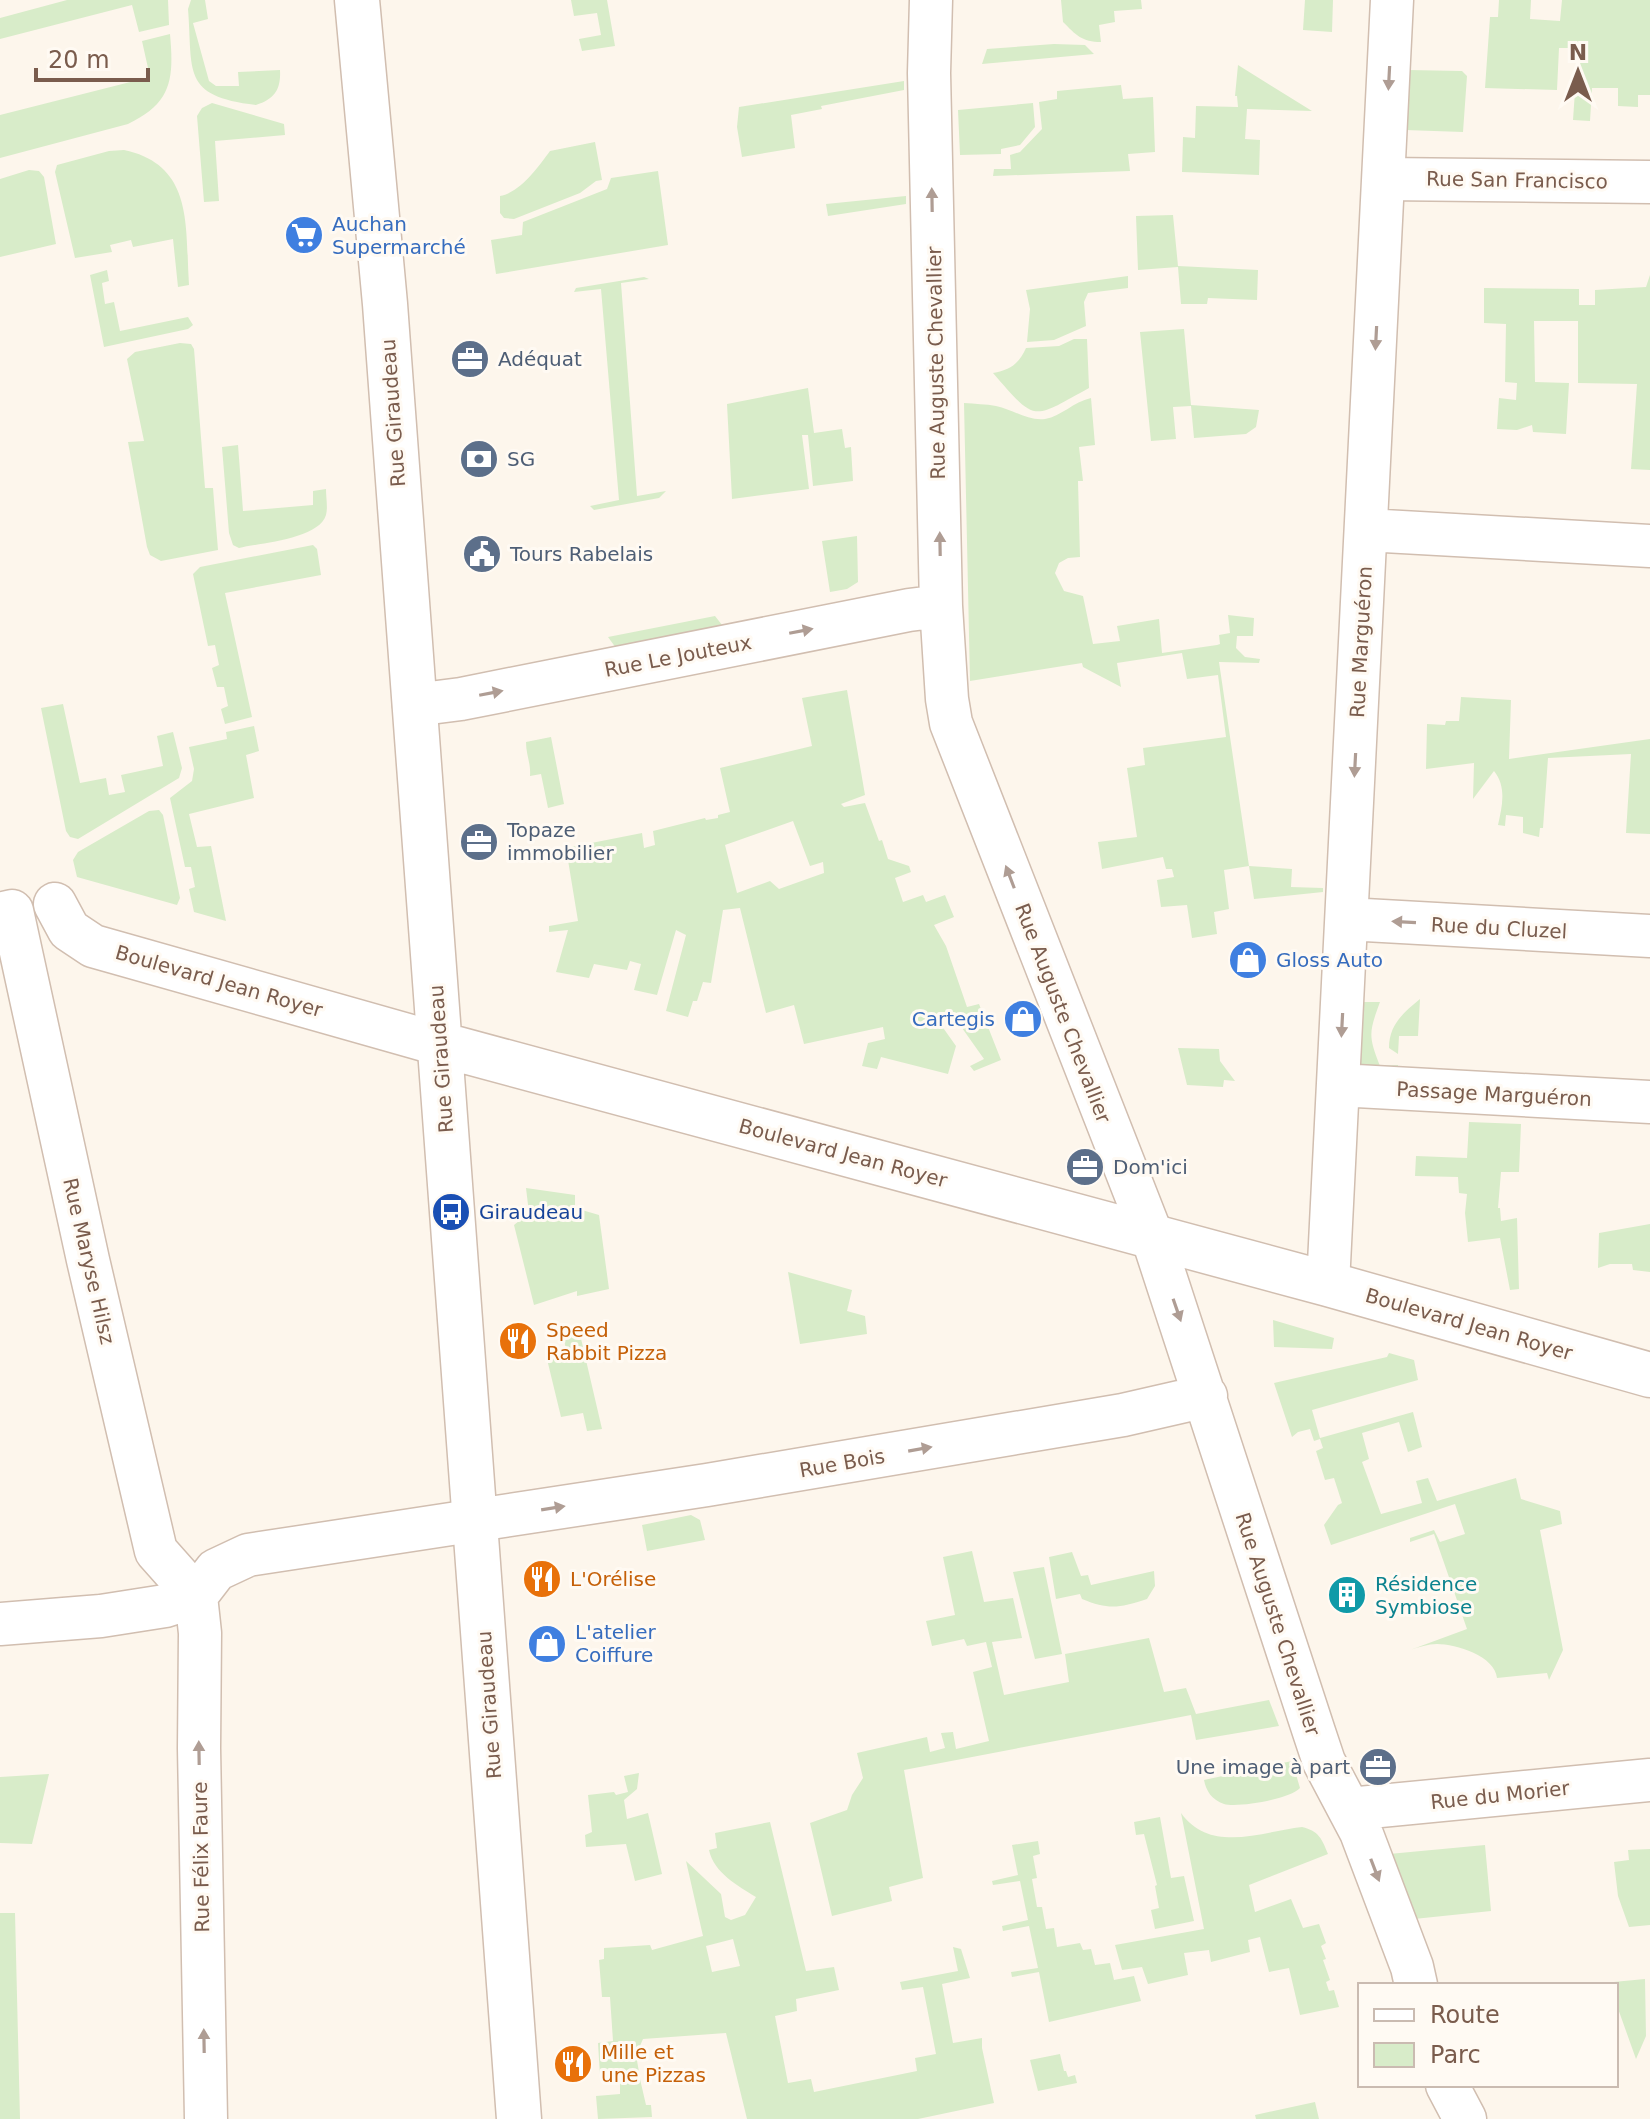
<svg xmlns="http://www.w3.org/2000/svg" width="1650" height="2119" viewBox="0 0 1650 2119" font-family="'DejaVu Sans',sans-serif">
	<rect width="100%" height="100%" fill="#fdf6ec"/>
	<path fill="#d8ecc9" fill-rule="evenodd" d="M67,0h101l1,25 -30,7 -7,-27 -132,34v-21z
		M191,0h14l3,19 -15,4 16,58 7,5h23l-1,-14 42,-2c1,19 -5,29 -24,35 -75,-9 -63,-33 -68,-96z
		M571,0h36l8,46 -33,5 -3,-12 22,-4 -4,-22 -23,3z
		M1061,0h80l1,9 -28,2 1,11 -16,3 2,17c-19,0 -25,-7 -38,-20z
		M1305,0h28l-1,32 -29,-2z
		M1499,0h32l-1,19 30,2 2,-21h88v95h-12v12l-20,-1v-18h-26l-2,33 -17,-1 5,-72h-19l-2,42 -72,-2 5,-71h8z
		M170,34c4,45 2,69 -42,90l-128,34v-43l150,-38 -8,-36z
		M1054,44l31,1 9,9 -112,10 5,-15z
		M1238,65l74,46 -65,-2 -2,30 15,1 -1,35 -77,-3 1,-35 12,1 1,-32 42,1 -1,-11h-2z
		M1408,70l54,1 5,5 -4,56 -58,-2z
		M904,81v9l-83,16 1,3 -31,6 4,33 -53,9 -5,-30 2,-20z
		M1121,85l2,14 30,-2 2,55 -27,2 2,17 -137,5 1,-7h17l-1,-14 10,-3 22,-23 -3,-27 18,-3v-8z
		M212,103l72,21 1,11 -70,6 4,60 -15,1 -7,-86 5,-8z
		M1033,103l2,24 -15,18 -19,4v5l-41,1 -2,-45z
		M595,142l7,38 -6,1 -16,12 -66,26 -10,-1 -4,-5v-17c21,-4 38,-29 50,-45z
		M124,150c71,15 61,78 65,135l-11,2 -5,-48 -40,8 -2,-7 -21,5 2,7 -37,6 -20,-86 2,-7 52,-14z
		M29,170l10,1 5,6 12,67 -56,13v-78z
		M658,171l10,74 -172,29 -5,-34 31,-5 1,-13 84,-33 4,-11z
		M906,196v8l-78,12 -2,-12z
		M1173,215l5,51 80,4 -1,30 -49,-2 -1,6h-26l-3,-37 -40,3 -2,-54z
		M107,270l2,11 -7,2 3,21 9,-2 6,29 68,-14 5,8 -5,4 -84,18 -14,-72z
		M1650,275v195l-19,-1 6,-85 -59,-1v-62h-44l1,61 34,1 -3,51 -33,-2 -1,-7 -15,5 -20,-1 2,-31 17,2 1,-17 -12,-1 1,-58 -22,-1v-35l95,1v16h16v-15l51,-3z
		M1128,276v12l-40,5 -4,9 2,24 -32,14 -27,2 3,-33 -4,-19z
		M644,277l5,2 -28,4 16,213 29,-5 -7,7 -65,12 -4,-4 29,-6 -18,-211 -27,3 2,-4z
		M1184,329l7,76 68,5 -3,17 -10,7 -52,4 -3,-32 -18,1 3,32 -25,2 -11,-109z
		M1074,339h13l2,49c-57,31 -52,36 -96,-15 17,-3 26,-9 33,-25l33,-2z
		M180,343l11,1 3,5 11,139h8l5,62 -57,11 -11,-6 -3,-8 -19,-105 16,-1 -17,-82 8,-7z
		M808,388l6,45 28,-4 3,19 6,-1 2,34 -40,5 -5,-51h-6l7,54 -77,10 -5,-95z
		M1091,398l4,47 -16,2 4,34h-5l2,76 -12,1 -9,5 -4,10 9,18 19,5 10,48 27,-3 -3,-15 42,-7 3,34 55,-8 3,-1 -1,-9 11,-2 -2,-18 26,3 -1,18h-16l-1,12 9,9 15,2 -1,4 -40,-1 30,204 43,3 -1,18 32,1v4l-69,7 -5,-33 -25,4 5,39 -15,3 3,22 -25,4 -5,-33 -26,2 -4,-27 17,-3 -2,-8h-6l-3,-12 -61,12 -4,-27 39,-5 -10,-69 18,-3 -2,-17 83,-11 -8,-62 -31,4 -5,-26 -65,10 4,24 -38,-20 -1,-4 -112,18 -6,-278c11,1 22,1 32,3 18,4 32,15 49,13 17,-3 28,-17 46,-21z
		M238,445l5,66 70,-6v-14l13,-2c0,9 2,18 0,26 -7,24 -66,28 -87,33l-6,-3 -4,-12 -7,-86z
		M857,536l1,46 -11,7 -17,3 -8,-51z
		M313,545l4,4 4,26 -96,18 27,124 -27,7 -4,-15 7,-3 -4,-19h-7l-5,-19 7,-3 -4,-20 -7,1 -15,-72 7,-7z
		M715,616l11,14 -110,18 -8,-11z
		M847,690l18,105 -24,9 3,3 21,-4 14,38 3,-1 6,19 21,7 2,6 -16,6 8,24 20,-7 3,7 19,-7 9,22 -20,8 12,21 21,61 12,-3 22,56 -27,11 -4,-5 14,-7 -34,-48 -16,4 22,31 -8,28 -67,-17 -4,12 -15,-3 6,-23 17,-4 -2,-12 -79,17 -10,-39 -28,8 -26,-105 -17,2 -12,73 -8,-1 -6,19h-4l-5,16 -22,-6 20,-76 -10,-5 -19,65 -23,-5 7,-26 -11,-3 -3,9 -33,-6 -5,14 -33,-6 12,-42 -19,2v-6l29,-5 -12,-73 76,-15 2,15 11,-3 -2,-14 52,-13 1,2 12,-2v-3l12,-3 -10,-44 92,-22 -10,-48zM793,821l17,45 13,-4 1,11 -45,16 -9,-8 -33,12 -12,-48z
		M1461,697l50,3 -2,59 141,-20v95l-24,-1 5,-79 -83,4 -5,70h-3l-1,9 -16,-4v-16l-17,-2 -1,11 -7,-1c4,-18 9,-38 -4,-54l-21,28 1,-36 -48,6 1,-45 18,1 1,-4h13z
		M63,704l17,79 26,-5 3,17 16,-3 -4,-17 42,-9 -6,-30 16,-4 9,36 -3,10 -101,61 -8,-2 -4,-6 -25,-123z
		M254,726l5,25 -13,4 8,43 -65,16 8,33 14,-1 15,75 -32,-9 -5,-23 6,-2 -4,-20h-6l-15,-69 22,-17 2,-12 -5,-22 38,-8 -1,-7z
		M551,737l13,67 -16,4 -7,-34 -11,2c1,-13 -4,-21 -4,-34z
		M159,810l4,5 17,83 -3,7 -100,-28 -4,-17 5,-8 71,-41z
		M1420,999l-2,37h-19l-1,18 -9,-6c0,-23 14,-35 31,-49z
		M1362,1002h18c-11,30 -12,34 0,64l18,-1v7l-39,-2z
		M1178,1048l41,1 1,12 15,20 -11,-1 -1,7 -36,-2z
		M1469,1122l52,2 -2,48h-18l-3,36h2l1,13 16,-3 2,71 -9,1 -10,-52 -32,4 -3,-29 2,-19 -8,-1 -1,-16 -43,-1 1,-20 51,2z
		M526,1188l49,7v13l24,7 10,74 -32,7v-5l-43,14 -20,-80 15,-12z
		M1650,1224v48l-17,-2 -1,-6h-22l-12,4 1,-35z
		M788,1272l64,18 -5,21 18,5 2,18 -67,10z
		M1273,1320l61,18 -2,11 -58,-2z
		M579,1330l23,99 -15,2 -4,-18 -22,4 -15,-62 20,-5 -3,-16z
		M1389,1353l25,7 4,20 -106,30 8,28 93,-26 9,35 -14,5 -9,-30 -37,11 7,26 -7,3 19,52 41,-11 -6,-22 12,-3 9,23 79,-23 5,21 39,12 2,13 -22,6 23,120 -14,30 -2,-7 -50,5c-2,-22 -41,-34 -60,-34 -9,0 -18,3 -27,6l57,-21 -33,-95 -24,8v-4l24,-8 6,12 25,-8 -10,-30 -124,41 -7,-20 14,-20 4,-2 -8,-25 -9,2 -9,-29 7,-3 -3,-9 -6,2 -4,-12 -12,3 -6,5 -18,-54 113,-26z
		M691,1515l9,5 5,20 -58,11 -5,-26z
		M972,1551l12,51 29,-4 9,40 -30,4 12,53 65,-13 -4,-28 84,-16 15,54 22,-4 10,26 73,-14 10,26 -83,14 -5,-25 -287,55 19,108 -34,9 3,14 -60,15 -22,-93 37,-13 5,-15 11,-17 -6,-25 70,-16 3,15 15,-4 -4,-15 12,-1 3,17 33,-8 -16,-69 19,-5 -6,-25 -19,4 -3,-7 -32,7 -6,-25 29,-6 -12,-58z
		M1072,1552l9,24 7,-1 3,10 63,-14 1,15 -8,13c-28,9 -38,11 -65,0l-2,-5 -24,5 -7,-42z
		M1044,1567l18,87 -27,5 -22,-87z
		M1292,1761l8,27c-10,11 -62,20 -76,16 -12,-4 -18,-13 -20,-24z
		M639,1773l-2,16 -13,11 3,19 21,-6 14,61 -27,7 -9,-37 -40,3 -1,-12 7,-3 -4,-37 26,-3 2,3 12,-3 -4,-16z
		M49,1774l-17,70 -32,-1v-66z
		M1181,1813c30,41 79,19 121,14 17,4 20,12 26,27l-79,31 6,27 36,-13 12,29 16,-4 7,19 -5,3 5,13 -3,1 7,20 -4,2 3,9 5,-1 5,17 -39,8 -11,-47 -20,4 -9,-35 -12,3 2,12 -39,10 -2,-12 -25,3 4,22 -40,9 -6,-17 -20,3 -7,-25 89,-16z
		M1160,1817l11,61 13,-2 10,45 -39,8 -4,-19 8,-2 -4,-22 2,-1 -13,-51 -8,1 -2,-13z
		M770,1822l36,149 28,-4 5,23 -43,9 1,12 -22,5 13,67 23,-4 3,13 103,-21 -2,-13 21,-4 -13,-67 -21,3 -2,-8 58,-11 -5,-24 8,2 9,29 -28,6 11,59 29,-5v10l12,55 -76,16h-171l-21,-86 -83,6 -7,16 3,17 -20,4 -1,-3 -18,2 -2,-32 15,-2 -3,-44h-8l-3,-37 5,-1v-11l46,-3 2,5 51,-14 -17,-75 35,33 4,23 6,3 14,-5 11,-18c-18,-11 -42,-24 -47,-47l8,-2 -2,-15zM733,1939l7,27 -28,6 -6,-26z
		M1038,1841l2,13 -7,2 4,22 -5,1 5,28h5l4,22 8,-1 3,19 23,-4 3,7 8,-1 4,16 15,-2 4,17 20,-4 7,25 -92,21 -10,-50 -27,5 -1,-5 27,-4 -9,-42 -26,5 -1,-5 26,-6 -8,-39 -27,4 -1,-4 26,-6 -6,-30z
		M1485,1845l6,66 -77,8 -25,-65z
		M1650,1849v76l-21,2 -11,-31 -4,-34 15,-2 -1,-10z
		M0,1913h15l5,206h-20z
		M1645,1979l1,57 -10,23 -20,-56v-18h-34z
		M1060,2054l4,17h2l2,6 7,-2 2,8 -39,8 -8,-31z
		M640,2079l6,26h5l1,12 -54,2 -2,-23 24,-2v-12z
		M1315,2102l4,17h-63l-1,-4z"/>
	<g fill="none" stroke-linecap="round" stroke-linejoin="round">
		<defs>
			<path id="minor" d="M931,0l-2,73 12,533 6,93 4,24 201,513 162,496 10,30 37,70 51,135 4,18
				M1384,179l266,3
				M1366,530l284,16
				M414,705l47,-6 448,-89 32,-4
				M55,904l14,26 24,16 346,98
				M0,914l12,-3 76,349 68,291 40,45
				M1347,919l303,17
				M1338,1085l312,17
				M1328,1284l64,-1284
				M196,1596l4,37 -1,115 7,371
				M0,1624l101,-8 64,-10 31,-10 20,-26 32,-15 459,-70 416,-70 83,-19
				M1349,1809l301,-29
				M1447,2085l18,34"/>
			<path id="tertiary" d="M357,0l28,304 134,1815
				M439,1044l889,240 322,91"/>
		</defs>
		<use href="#minor" stroke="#d1beb0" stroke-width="45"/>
		<use href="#tertiary" stroke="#d1beb0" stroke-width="47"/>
		<use href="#minor" stroke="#fff" stroke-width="42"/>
		<use href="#tertiary" stroke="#fff" stroke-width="44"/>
	</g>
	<defs><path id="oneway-solid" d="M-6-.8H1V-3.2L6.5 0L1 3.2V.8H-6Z" transform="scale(2)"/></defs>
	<g fill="#af9d94">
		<use href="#oneway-solid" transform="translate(1389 78) rotate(93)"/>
		<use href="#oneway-solid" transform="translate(932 200) rotate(-91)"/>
		<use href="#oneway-solid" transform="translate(1376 338) rotate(93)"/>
		<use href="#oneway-solid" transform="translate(940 544) rotate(-91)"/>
		<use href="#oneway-solid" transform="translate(801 631) rotate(-11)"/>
		<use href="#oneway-solid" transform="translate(491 693) rotate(-11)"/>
		<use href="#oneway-solid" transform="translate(1355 765) rotate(93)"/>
		<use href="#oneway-solid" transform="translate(1010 877) rotate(-111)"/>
		<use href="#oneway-solid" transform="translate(1404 922) rotate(-177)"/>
		<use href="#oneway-solid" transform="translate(1342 1025) rotate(93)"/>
		<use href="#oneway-solid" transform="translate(1177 1310) rotate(71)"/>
		<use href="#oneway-solid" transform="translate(920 1449) rotate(-10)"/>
		<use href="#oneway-solid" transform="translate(553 1508) rotate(-9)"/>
		<use href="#oneway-solid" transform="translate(199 1753) rotate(-91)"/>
		<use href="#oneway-solid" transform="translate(1375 1870) rotate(69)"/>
		<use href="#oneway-solid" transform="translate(204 2041) rotate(-91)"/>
	</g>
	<defs>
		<symbol id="supermarket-disc" viewBox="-11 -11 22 22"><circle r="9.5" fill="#3f7fe0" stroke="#fffaf3"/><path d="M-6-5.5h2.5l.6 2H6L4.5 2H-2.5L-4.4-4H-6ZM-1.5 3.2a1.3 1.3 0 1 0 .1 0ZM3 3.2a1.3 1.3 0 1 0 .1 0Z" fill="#fff"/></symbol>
		<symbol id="office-disc" viewBox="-11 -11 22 22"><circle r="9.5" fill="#5c6f8a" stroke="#fffaf3"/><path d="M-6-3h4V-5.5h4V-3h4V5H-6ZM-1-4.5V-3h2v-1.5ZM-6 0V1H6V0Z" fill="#fff"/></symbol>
		<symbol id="bank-disc" viewBox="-11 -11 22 22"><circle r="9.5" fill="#5c6f8a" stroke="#fffaf3"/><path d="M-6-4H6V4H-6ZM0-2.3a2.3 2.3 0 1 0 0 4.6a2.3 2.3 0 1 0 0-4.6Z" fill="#fff"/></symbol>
		<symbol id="civic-disc" viewBox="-11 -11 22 22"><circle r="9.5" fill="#5c6f8a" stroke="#fffaf3"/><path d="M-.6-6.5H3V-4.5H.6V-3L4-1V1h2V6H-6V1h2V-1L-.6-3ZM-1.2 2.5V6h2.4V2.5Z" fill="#fff"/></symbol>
		<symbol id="shop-disc" viewBox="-11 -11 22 22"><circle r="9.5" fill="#3f7fe0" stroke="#fffaf3"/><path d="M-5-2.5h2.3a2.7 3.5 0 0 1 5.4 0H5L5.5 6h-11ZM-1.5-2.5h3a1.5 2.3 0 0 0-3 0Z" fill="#fff"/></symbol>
		<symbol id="bus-disc" viewBox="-11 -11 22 22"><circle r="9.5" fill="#1a4fb4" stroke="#fffaf3"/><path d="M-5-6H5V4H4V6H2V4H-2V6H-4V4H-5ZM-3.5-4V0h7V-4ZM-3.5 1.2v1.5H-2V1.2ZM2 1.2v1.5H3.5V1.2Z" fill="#fff"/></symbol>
		<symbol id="restaurant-disc" viewBox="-11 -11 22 22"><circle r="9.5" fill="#e8710a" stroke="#fffaf3"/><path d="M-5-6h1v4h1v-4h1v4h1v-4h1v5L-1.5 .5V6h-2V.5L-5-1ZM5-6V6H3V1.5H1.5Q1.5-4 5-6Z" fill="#fff"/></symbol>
		<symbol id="building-disc" viewBox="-11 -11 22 22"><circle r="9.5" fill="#0f9aa8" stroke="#fffaf3"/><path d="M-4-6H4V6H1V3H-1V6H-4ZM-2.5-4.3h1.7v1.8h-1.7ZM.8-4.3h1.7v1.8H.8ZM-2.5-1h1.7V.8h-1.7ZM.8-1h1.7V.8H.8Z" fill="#fff"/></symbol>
	</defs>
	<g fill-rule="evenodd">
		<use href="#supermarket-disc" x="282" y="213" width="44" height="44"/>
		<use href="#office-disc" x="448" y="337" width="44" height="44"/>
		<use href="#bank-disc" x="457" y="437" width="44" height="44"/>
		<use href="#civic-disc" x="460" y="532" width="44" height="44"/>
		<use href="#office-disc" x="457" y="820" width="44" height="44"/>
		<use href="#shop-disc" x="1226" y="938" width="44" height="44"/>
		<use href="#shop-disc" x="1001" y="997" width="44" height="44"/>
		<use href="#office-disc" x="1063" y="1145" width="44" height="44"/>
		<use href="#bus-disc" x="429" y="1190" width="44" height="44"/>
		<use href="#restaurant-disc" x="496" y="1319" width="44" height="44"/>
		<use href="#restaurant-disc" x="520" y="1557" width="44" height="44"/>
		<use href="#building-disc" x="1325" y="1573" width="44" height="44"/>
		<use href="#shop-disc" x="525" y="1622" width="44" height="44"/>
		<use href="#office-disc" x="1356" y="1745" width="44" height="44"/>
		<use href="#restaurant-disc" x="551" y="2042" width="44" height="44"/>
	</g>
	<g text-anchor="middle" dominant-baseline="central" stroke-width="6" stroke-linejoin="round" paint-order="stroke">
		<g font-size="20" fill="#7a5c4d" stroke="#fffaf3">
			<text transform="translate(1517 180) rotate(1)">Rue San Francisco</text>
			<text transform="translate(936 363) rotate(-91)">Rue Auguste Chevallier</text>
			<text transform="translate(393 413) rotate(-94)">Rue Giraudeau</text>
			<text transform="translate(1361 642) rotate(-87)">Rue Marguéron</text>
			<text transform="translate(678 656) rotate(-11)">Rue Le Jouteux</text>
			<text transform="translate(1499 928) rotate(3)">Rue du Cluzel</text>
			<text transform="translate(219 981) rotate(16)">Boulevard Jean Royer</text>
			<text transform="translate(1063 1013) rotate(69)">Rue Auguste Chevallier</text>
			<text transform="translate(441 1059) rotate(-94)">Rue Giraudeau</text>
			<text transform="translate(1494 1094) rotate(3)">Passage Marguéron</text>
			<text transform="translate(843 1153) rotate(15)">Boulevard Jean Royer</text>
			<text transform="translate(89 1261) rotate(77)">Rue Maryse Hilsz</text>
			<text transform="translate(1469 1324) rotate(16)">Boulevard Jean Royer</text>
			<text transform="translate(842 1463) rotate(-10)">Rue Bois</text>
			<text transform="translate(1278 1624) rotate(72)">Rue Auguste Chevallier</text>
			<text transform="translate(489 1705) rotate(-94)">Rue Giraudeau</text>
			<text transform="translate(1500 1795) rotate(-6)">Rue du Morier</text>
			<text transform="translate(201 1857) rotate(-91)">Rue Félix Faure</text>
		</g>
		<g font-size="20" fill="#366cbe" stroke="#fffaf3" text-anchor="start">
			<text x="332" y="224">Auchan<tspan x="332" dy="23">Supermarché</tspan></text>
			<text x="1276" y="960">Gloss Auto</text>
			<text x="995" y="1019" text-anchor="end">Cartegis</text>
			<text x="575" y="1632">L'atelier<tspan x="575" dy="23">Coiffure</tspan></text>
		</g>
		<g font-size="20" fill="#4e5e75" stroke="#fffaf3" text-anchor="start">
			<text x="498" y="359">Adéquat</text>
			<text x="507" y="459">SG</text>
			<text x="510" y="554">Tours Rabelais</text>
			<text x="507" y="830">Topaze<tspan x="507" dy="23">immobilier</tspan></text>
			<text x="1113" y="1167">Dom'ici</text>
			<text x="1350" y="1767" text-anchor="end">Une image à part</text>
		</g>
		<g font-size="20" fill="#164399" stroke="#fffaf3" text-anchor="start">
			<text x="479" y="1212">Giraudeau</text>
		</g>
		<g font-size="20" fill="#c56008" stroke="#fffaf3" text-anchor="start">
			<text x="546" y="1330">Speed<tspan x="546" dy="23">Rabbit Pizza</tspan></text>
			<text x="570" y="1579">L'Orélise</text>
			<text x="601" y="2052">Mille et<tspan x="601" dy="23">une Pizzas</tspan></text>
		</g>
		<g font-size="20" fill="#0d838f" stroke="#fffaf3" text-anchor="start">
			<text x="1375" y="1584">Résidence<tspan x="1375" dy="23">Symbiose</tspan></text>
		</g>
	</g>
	<rect x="1358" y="1983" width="260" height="104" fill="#fffaf3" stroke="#cabbb1" stroke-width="2"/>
	<rect x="1374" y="2009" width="40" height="12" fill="#ffffff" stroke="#cabbb1" stroke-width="2"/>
	<text x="1430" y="2023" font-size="24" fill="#7a5c4d">Route</text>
	<rect x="1374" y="2043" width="40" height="24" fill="#d8ecc9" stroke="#cabbb1" stroke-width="2"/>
	<text x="1430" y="2063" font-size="24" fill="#7a5c4d">Parc</text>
	<g transform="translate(1578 72)" stroke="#fffaf3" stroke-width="6" paint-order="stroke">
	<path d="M0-6L14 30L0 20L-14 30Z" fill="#7a5c4d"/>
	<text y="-12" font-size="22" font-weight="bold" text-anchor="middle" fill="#7a5c4d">N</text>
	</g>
	<path d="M36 68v12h112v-12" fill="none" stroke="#7a5c4d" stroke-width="4"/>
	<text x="48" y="68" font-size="24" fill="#7a5c4d" stroke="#fffaf3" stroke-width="6" paint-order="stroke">20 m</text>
</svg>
